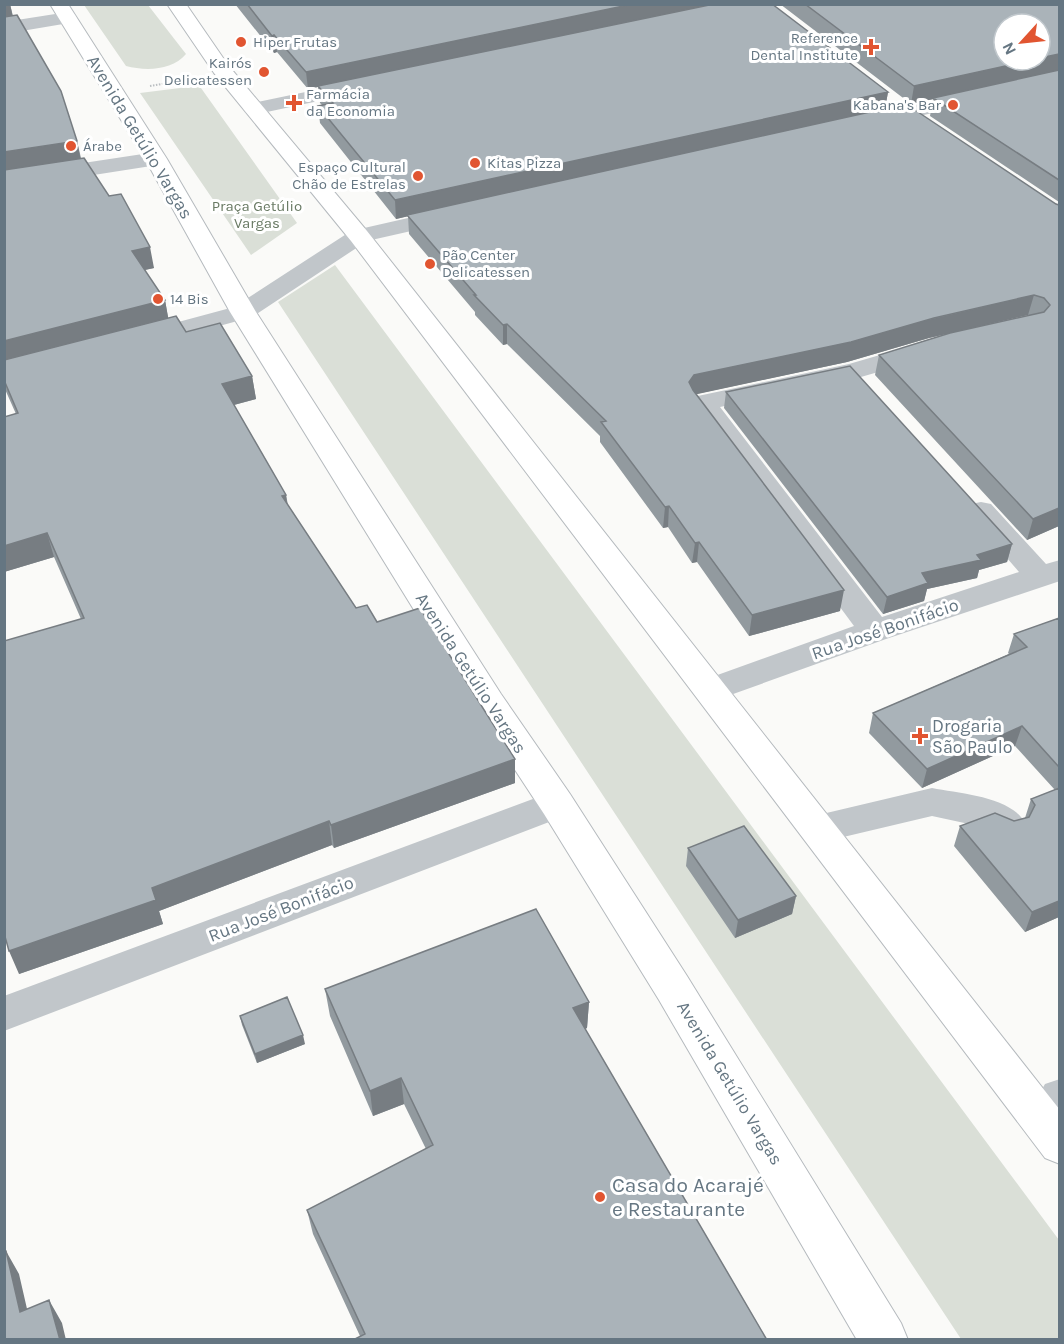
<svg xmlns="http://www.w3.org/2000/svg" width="1064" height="1344" viewBox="0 0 1064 1344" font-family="Karla,sans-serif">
	<rect width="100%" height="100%" fill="#fafaf8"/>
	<path fill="#dadfd7" d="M84,5h64l38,49c-14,17 -41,17 -60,12z
		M196,81l101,142 -46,32 -111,-162 40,-5z
		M335,265l724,975v99h-98l-683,-1037z"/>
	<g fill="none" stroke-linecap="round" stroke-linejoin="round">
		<defs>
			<path id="major" d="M50,4h18l99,155 89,153 245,382 69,100 117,182 214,347 7,17h-51l-198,-340 -115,-186 -67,-102 -247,-400 -85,-153z
				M167,4h19l42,61 139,166 693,879v54l-15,-6 -694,-917 -137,-168z"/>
		</defs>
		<use href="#major" stroke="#b5babe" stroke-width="2"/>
		<path stroke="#bbbfc2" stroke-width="2" stroke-dasharray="1.5 1.5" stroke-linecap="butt" d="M150,86l40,-7"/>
		<path fill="#c1c6ca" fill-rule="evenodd" d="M68,12l7,2 2,4 -2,4 -71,12v-12z
			M1060,72v12l-189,43 -7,-2 -3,-4 3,-4 7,-2z
			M363,80l7,2 3,4 -3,4 -117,25 -7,-2 -3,-4 3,-4 7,-2z
			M156,152l8,2 3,5 -3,5 -160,25v-14z
			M452,208l8,2 3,5 -3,5 -93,21 -115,76 -113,31 -9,-3 -4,-5 4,-5 104,-28 117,-76z
			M921,343l9,2 4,6 -4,6 -76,22 -134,28 162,210 137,-45 -53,-61 5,-7 10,-2 10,2 55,60 14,-4v21l-174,58 -164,59 -12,4 -12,-4 -5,-8 5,-8 156,-56 -165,-223 4,-6 156,-33z
			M932,788c29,6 79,8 94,36l-5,10 -13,4 -25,-11 -51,-11 -114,27 -13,-4 -5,-10 5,-10 13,-4z
			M557,790l13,4 5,10 -5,10 -566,217v-35z
			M1060,1079v57l-16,7 -15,-6 -6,-14 22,-39z"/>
		<use href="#major" fill="#fff" fill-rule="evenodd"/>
	</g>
	<path fill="#929a9f" d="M4,4h6l3,12 64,125 4,17 73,110 -10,2 21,30 3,18 18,14 66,44 4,23 -22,6 52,90 2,10 68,103 21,14 138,161 -181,65 -2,-3 -173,66 4,13 -144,50 62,-355 -27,-62 -50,15 12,-158 -12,-27z
		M235,4h478l175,88 -3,17 171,95 3,1v321l-32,14 -152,-165 4,-20 152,-40h-3l-99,23 -82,24 -151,32 144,217 -91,25 -52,-74 -5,1 -24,-36 -5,1 -63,-86v-6l-93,-92 -4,1 -28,-30v-3l-66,-78 -1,-18 -12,3 -76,-96 -2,-17 4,-1 -2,-2 -2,-16 -10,2 -31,-37 -3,1z
		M780,4h279v198l-129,-86 3,-17 -22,5z
		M726,392l286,152 -5,18 -28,8 -2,8 -50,11 -3,12 -41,13 -159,-206z
		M1059,618v299l-34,15 -71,-86 6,-20 54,-5 11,-3 6,-19 24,-9 -40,-44 -93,42 -53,-55 4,-20 136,-59 -1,-1 6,-19z
		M688,848l108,48 -4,18 -57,24 -49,-72z
		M325,989l264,13 -2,26 -2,1 182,311 -407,-4 -47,-102 -6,-24 119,-61 -22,-45 -31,12 -43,-100z
		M240,1016l65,28 -48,19 -15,-38z"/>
	<path fill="#777d82" d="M4,4h6l3,14 -9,2z
		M633,4h80l-405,85 -2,-17z
		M274,35l3,17 -3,1 -2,-17z
		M1059,54v17l-148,33 3,-18 119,-26h7v-2z
		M888,92l-3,17 -489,110 -1,-19z
		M77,141l4,20 -77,12v-21z
		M150,247l4,21 -18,4 -4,-21z
		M1034,295l-6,20 -99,23 -82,24 -154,33 -4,-13 5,-7z
		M165,300l4,22 -165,43v-24z
		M507,324v20l-4,1v-20z
		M252,376l4,23 -30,8 -4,-23z
		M286,495l3,24 -7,-23z
		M669,506l-1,21 -5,1 2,-21z
		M1059,508v18l-32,14 6,-21z
		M47,533l7,24 -50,15v-26z
		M699,542l-2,20 -5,1 3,-20z
		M1012,544l-5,18 -28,8 -2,8 -50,11 -3,12 -41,13 4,-17 35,-24 55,-18z
		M844,590l-4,21 -91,25 3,-21z
		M1022,726l-7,20 -93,42 5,-19z
		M515,759v24l-181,65 -3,-23z
		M329,821l3,24 -173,66 4,13 -144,50 -10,-23 143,-63z
		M796,896l-4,18 -57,24 3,-18z
		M1059,901v16l-34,15 7,-20z
		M589,1002l-2,26 -15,6 1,-26z
		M303,1035l2,9 -48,19 -2,-9z
		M401,1078l3,26 -31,12 -3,-25z
		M6,1251l13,23 14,61 -13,-23z
		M49,1300l13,23 4,17h-6z"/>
	<path fill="#aab3b9" stroke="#777d82" stroke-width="1.5" d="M247,4h386l-327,68 -32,-37 -2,1z
		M714,4h58l116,88 -493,108 -77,-94 15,-3 -15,-17z
		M805,4h252l2,2v48l-19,4v-34h-36v36h29l-119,26z
		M17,15l44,76 16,50 -73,11v-135z
		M1059,70v110l-126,-82z
		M906,104l150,100 3,1v303l-26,11 -154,-164 71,-22 94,-21 6,-7 -6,-7 -10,-3 -100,23 -83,24 -157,33 -5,7 4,8 151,200 -92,25 -53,-73 -4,1 -26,-37 -4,1 -64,-85 5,-1 -99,-97 -4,1 -29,-30h2l-69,-80z
		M84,158l25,38 12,-2 29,53 -18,4 33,49 -161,41v-171z
		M176,316l10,16 34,-9 32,53 -30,8 64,111 -4,1 74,112 11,-3 10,17 43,-14 95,151 -184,66 -2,-4 -177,67 4,12 -147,51 -5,-18v-292l80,-23 -37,-85 -43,13v-129l14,-4 -14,-33v-20z
		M850,366l162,178 -35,11 4,5 -59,13 6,10 -41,14 -161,-205z
		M1059,618v149l-37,-41 -95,43 -54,-56 154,-66 -13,-13z
		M1059,788v113l-27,11 -72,-86 35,-13 19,8 15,-4 6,-12 -4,-6z
		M744,826l52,70 -58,24 -50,-72z
		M536,909l53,93 -16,6 194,332h-414l12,-6 -58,-124 126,-65 -32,-67 -31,13 -45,-102z
		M287,997l16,38 -48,19 -15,-38z
		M4,1251h2l14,61 29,-12 11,40h-56z"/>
	<g fill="#e15531" stroke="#fff" stroke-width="2">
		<circle cx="241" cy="42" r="6"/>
		<path d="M868 38h6v6h6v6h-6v6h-6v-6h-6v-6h6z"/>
		<circle cx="264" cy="72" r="6"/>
		<path d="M291 94h6v6h6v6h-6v6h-6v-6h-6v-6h6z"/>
		<circle cx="953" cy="105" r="6"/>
		<circle cx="71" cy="146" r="6"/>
		<circle cx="475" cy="163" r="6"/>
		<circle cx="418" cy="176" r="6"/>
		<circle cx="430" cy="264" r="6"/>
		<circle cx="158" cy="299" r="6"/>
		<path d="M917 727h6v6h6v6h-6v6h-6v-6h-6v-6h6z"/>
		<circle cx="600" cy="1197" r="6"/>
	</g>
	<g text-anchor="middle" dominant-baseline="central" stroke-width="6" stroke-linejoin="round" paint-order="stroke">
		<g font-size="15" fill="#657682" stroke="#fff" text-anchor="start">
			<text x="858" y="38" text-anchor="end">Reference<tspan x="858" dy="17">Dental Institute</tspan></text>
			<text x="253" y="42">Hiper Frutas</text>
			<text x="252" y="63" text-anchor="end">Kairós<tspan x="252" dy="17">Delicatessen</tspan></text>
			<text x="306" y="94">Farmácia<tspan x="306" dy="17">da Economia</tspan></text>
			<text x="941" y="105" text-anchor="end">Kabana's Bar</text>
			<text x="83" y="146">Árabe</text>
			<text x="487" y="163">Kitas Pizza</text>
			<text x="406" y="167" text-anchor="end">Espaço Cultural<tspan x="406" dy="17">Chão de Estrelas</tspan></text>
			<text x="442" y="255">Pão Center<tspan x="442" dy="17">Delicatessen</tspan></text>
			<text x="170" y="299">14 Bis</text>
		</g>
		<g font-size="15" fill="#697a64" stroke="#fff">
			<text x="257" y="206">Praça Getúlio<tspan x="257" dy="17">Vargas</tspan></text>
		</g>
		<g font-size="18" fill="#657682" stroke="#fff">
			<text transform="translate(140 137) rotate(59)">Avenida Getúlio Vargas</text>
			<text transform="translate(885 629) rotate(-19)">Rua José Bonifácio</text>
			<text transform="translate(471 673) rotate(57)">Avenida Getúlio Vargas</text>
			<text transform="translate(281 909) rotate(-21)">Rua José Bonifácio</text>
			<text transform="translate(730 1083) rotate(59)">Avenida Getúlio Vargas</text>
		</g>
		<g font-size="18" fill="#657682" stroke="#fff" text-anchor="start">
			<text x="932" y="726">Drogaria<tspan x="932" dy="21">São Paulo</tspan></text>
		</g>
		<g font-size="21" fill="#657682" stroke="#fff" text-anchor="start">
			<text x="612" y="1185">Casa do Acarajé<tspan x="612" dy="24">e Restaurante</tspan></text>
		</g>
	</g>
	<rect width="1064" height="1344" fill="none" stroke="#657682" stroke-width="12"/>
	<g transform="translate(1022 42) rotate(243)"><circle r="28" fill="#ffffff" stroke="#c1c8cd" stroke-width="1.5"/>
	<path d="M0-4.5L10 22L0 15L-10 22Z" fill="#e15531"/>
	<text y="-9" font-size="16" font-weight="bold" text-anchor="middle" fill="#657682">N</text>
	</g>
</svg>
